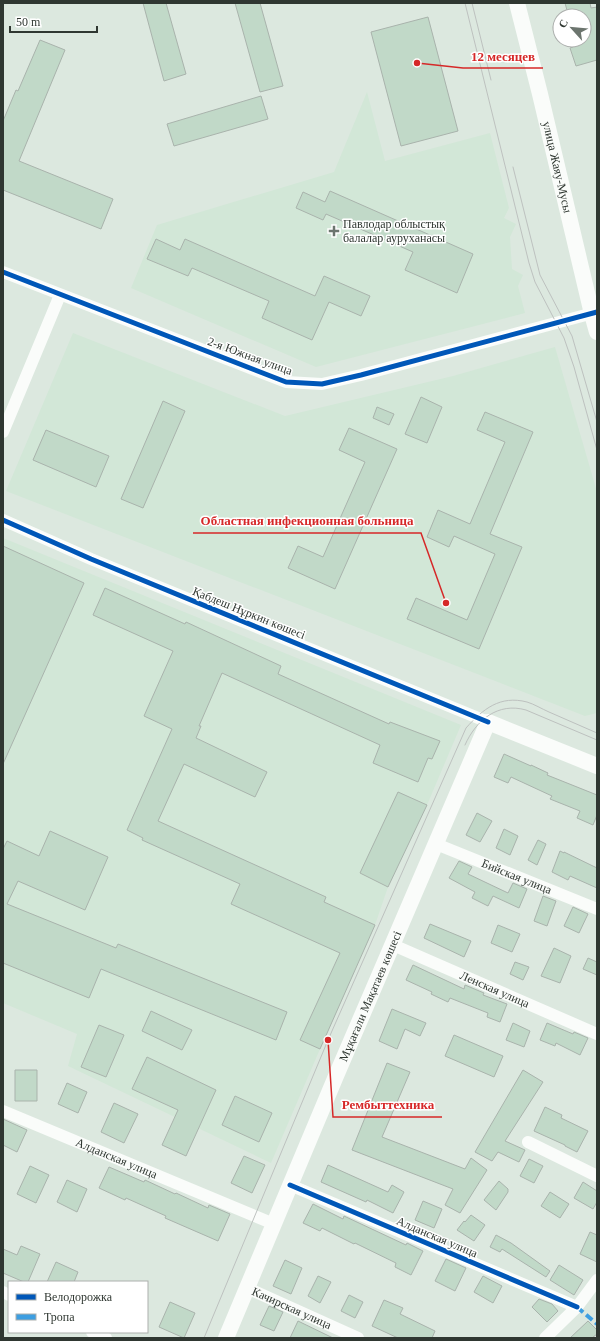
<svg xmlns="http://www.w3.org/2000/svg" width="600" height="1341" viewBox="0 0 600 1341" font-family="'Times New Roman',serif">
	<rect width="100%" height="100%" fill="#dce8df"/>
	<path fill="#d2e7d7" d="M367,92l18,69 105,-28 19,75 -5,10 12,6 -6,13 2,32 11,6 -5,11 7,27 -209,54 -185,-79 26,-63 177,-53z
		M73,333l212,83 168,-40 102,-29 42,145v221l-12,3 -579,-225z
		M3,538l458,187 -34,80 -39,82 -13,38 -55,124 -49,114 -203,-97 9,-32 -74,-31z"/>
	<path fill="#c1d9c8" stroke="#a9b3ac" d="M143,3h23l20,71 -22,7z
		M235,3h25l23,83 -23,6z
		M565,3h25l1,5 6,-1v53l-21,6 -6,-18 3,-1 -2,-7h13v-24h-14v-2h-2z
		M428,17l30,114 -57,15 -30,-114z
		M40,40l25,10 -46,111 94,38 -12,30 -98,-39v-69l13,-31 2,1z
		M261,96l7,23 -94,27 -7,-22z
		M330,191l143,63 -16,39 -52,-23 8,-18 -87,-38 -3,6 -27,-12 7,-16 22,10z
		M156,239l24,11 5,-11 130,57 9,-20 46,20 -9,20 -32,-14 -17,38 -50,-22 7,-17 -77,-33 -4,8 -41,-17z
		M421,397l21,10 -15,36 -22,-9z
		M163,401l22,10 -42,97 -22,-9z
		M377,407l17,7 -5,11 -16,-7z
		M485,412l48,20 -43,102 32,13 -43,102 -72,-30 9,-21 51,22 28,-66 -41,-18 -5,11 -22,-10 11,-27 32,14 35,-82 -28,-12z
		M349,428l48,21 -62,140 -47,-21 10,-22 25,11 42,-95 -26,-12z
		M46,430l63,26 -13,31 -63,-27z
		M3,546l81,37 -81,181z
		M105,588l80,36 1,-2 95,44 -3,8 111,50 1,-2 50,19 -8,18 -4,-1 -10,24 -45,-19 7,-18 -158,-72 -23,53h2l-5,12 71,34 -12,25 -71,-33 -26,57 168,76 -2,5 51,23 -55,124 -20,-9 40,-87 -109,-49 9,-20 -98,-44 1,-2 -16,-8 45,-101 -28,-13 29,-65 -80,-36z
		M504,754l27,12v-1l17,8 -1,2 50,20v20l-4,10 -16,-7 3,-7 -30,-12 2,-3 -41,-19 -3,6 -14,-6z
		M398,792l29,13 -39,82 -28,-14z
		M477,813l15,8 -12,21 -14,-7z
		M504,829l14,7 -8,19 -14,-7z
		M50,831l58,26 -23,53 -67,-29 -11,23 109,44 2,-4 169,68 -11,28 -175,-71 -12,29 -86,-35v-114l4,-8 32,15z
		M538,840l8,4 -9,21 -9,-5z
		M560,851l4,2v-1l33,16v20l-27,-12 -2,4 -16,-8z
		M459,861l13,6 -4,7 40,19 5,-10 14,6 -8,19 -26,-12 -5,10 -16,-8 3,-6 -26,-14z
		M543,896l13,5 -9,25 -13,-5z
		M573,907l15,7 -9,19 -15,-7z
		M430,924l41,17 -7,16 -40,-19z
		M498,925l22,9 -8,18 -21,-9z
		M554,948l17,8 -11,27 -19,-7z
		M588,958l9,4v13l-14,-6z
		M515,962l14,5 -6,13 -13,-6z
		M413,965l51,24 1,-4 19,8 -1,2 24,9 -7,18 -13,-5 1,-4 -38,-15 -2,4 -17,-8 1,-2 -26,-12z
		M392,1009l34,14 -6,13 -15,-7 -8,20 -18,-8z
		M151,1011l41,19 -10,20 -40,-19z
		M513,1023l17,8 -6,16 -18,-7z
		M547,1023l26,11 1,-2 14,6 -8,17 -24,-12 -1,3 -15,-6z
		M99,1025l25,10 -18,42 -25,-10z
		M454,1035l49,21 -9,21 -49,-21z
		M147,1057l69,33 -30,66 -24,-11 16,-35 -46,-21z
		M387,1063l23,9 -28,65 83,32 6,-11 16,12 -27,43 -15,-8 8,-16 -101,-39z
		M15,1070h22v31h-22z
		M523,1070l20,12 -38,59 20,9 -6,12 -21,-10 -6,9 -17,-9z
		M67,1083l20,9 -9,21 -20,-9z
		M235,1096l37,17 -13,29 -37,-17z
		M114,1103l24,11 -14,29 -23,-11z
		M545,1107l17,8 -1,3 27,13 -11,21 -12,-6v-1l-31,-14z
		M3,1119l24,11 -10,22 -14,-7z
		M244,1156l21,9 -13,28 -21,-10z
		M529,1159l14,7 -9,17 -14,-7z
		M328,1165l60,27 4,-7 12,7 -11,21 -26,-13 -1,2 -45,-20z
		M30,1166l19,9 -13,28 -19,-9z
		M109,1167l35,15 1,-2 30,14 1,-1 32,15 1,-3 21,9 -12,27 -53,-23 1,-2 -40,-18 -1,2 -26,-12z
		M67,1180l20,9 -10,23 -20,-10z
		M499,1181l9,8v3l-12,18 -12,-10z
		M583,1182l14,9v11l-4,7 -19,-11z
		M550,1192l19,12 -9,14 -19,-12z
		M423,1201l19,8 -8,19 -19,-8z
		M313,1204l30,15 1,-3 62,29 1,-2 16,8 -12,24 -16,-8 1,-4 -41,-20 -1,1 -32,-16 -2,3 -17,-8z
		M471,1215l14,10 -11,16 -17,-11 7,-9 1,1z
		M590,1232l7,3v27l-17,-8z
		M496,1235l15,8 39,28 -4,6 -44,-28 -2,3 -10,-5z
		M21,1246l19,8 -12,28h-4l-21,-9v-24l14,6z
		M446,1259l20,9 -11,23 -20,-10z
		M285,1260l17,8 -11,26 -18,-8z
		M56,1262l22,10 -4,10h-27z
		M559,1265l24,15 -9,15 -24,-15z
		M318,1276l13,6 -11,21 -12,-7z
		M483,1276l19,10 -9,17 -19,-11z
		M349,1295l14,7 -8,16 -14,-7z
		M539,1299l13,5 6,7 -11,11 -15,-15z
		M384,1300l19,8 -3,6 35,17 -3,7h-34l-26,-12z
		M170,1302l25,11 -11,25 -25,-11z
		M269,1306l14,6 -9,19 -14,-6z
		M298,1321l35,17h-43z
		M588,1321l9,9v4l-5,4h-22z"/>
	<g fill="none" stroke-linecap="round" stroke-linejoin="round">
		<g stroke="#fafcfa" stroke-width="12">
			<path d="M3,272l283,110 36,2 39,-9 236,-63"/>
			<path d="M3,432l57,-137"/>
			<path d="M3,520l88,39 397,163"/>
			<path id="s1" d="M436,844l161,65"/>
			<path id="s2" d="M393,945l204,89"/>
			<path id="s3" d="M3,1111l271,113"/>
			<path d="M528,1142l69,34"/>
			<path d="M290,1185l287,122"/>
			<path id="s4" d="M247,1288l111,50"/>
			<path d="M3,1292l6,3"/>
			<path d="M92,1332l14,6"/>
			<path d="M545,1338l32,-31 20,-27"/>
		</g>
		<g stroke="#fafcfa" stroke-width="16">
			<path id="s5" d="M517,3l23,91 52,220 5,18"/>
			<path id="s6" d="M226,1338l110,-262 152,-354 109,44"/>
		</g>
		<path stroke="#bdc1bf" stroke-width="1" d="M465,3l64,260 6,19 29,56 10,29 23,83
			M472,3l19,77
			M513,167l27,108 32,61 25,86
			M465,745c11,-25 33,-43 61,-35l71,30
			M204,1338l124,-298 138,-312c17,-19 34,-33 61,-26 7,2 15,7 22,10 16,7 32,14 48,21"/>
		<path stroke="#3d9ee1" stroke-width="4" stroke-dasharray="8 4" stroke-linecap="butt" d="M577,1307l20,17"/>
		<defs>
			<path id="cycleway" d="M3,272l283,110 36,2 39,-9 236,-63
				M3,520l88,39 397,163
				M290,1185l287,122"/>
		</defs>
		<use href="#cycleway" stroke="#fff" stroke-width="8"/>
		<use href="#cycleway" stroke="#0057b8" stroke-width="5"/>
	</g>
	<path fill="#6c756e" stroke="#fff" stroke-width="1.5" d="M332 225h4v4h4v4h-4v4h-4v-4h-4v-4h4z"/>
	<g text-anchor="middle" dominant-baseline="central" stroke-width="3" stroke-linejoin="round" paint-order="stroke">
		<g font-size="12" fill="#2f3731" stroke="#fff">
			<text stroke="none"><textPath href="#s5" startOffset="169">улица Жаяу-Мусы</textPath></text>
			<text transform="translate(250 356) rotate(20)">2-я Южная улица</text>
			<text transform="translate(249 613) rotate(22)">Қабдеш Нұркин көшесі</text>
			<text stroke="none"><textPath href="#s1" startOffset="87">Бийская улица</textPath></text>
			<text stroke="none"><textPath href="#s2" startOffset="111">Ленская улица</textPath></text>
			<text stroke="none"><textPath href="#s6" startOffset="371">Мұқағали Мақатаев көшесі</textPath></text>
			<text stroke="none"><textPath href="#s3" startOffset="123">Алданская улица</textPath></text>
			<text transform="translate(437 1237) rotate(23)">Алданская улица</text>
			<text stroke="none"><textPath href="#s4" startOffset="49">Качирская улица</textPath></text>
		</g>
		<g font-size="12" fill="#2f3731" stroke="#fff" text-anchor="start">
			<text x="343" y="224">Павлодар облыстық<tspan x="343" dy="14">балалар ауруханасы</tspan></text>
		</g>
	</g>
	<path fill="none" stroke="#d62828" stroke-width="1.5" d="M417 63L463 68H543M446 603L421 533H193M328 1040L333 1117H442"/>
	<g fill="#d62828" stroke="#fff" stroke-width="1.5">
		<circle cx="417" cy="63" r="4"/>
		<circle cx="446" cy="603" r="4"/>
		<circle cx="328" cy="1040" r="4"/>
	</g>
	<g font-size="13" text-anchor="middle" font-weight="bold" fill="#d62828" stroke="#fff" stroke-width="3" stroke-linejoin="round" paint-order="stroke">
		<text x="503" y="61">12 месяцев</text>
		<text x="307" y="525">Областная инфекционная больница</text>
		<text x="388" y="1109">Рембыттехника</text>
	</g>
	<rect width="600" height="1341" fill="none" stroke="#2f3731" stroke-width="8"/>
	<rect x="8" y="1281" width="140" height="52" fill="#ffffff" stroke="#acafad"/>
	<rect x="16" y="1294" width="20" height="6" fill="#0057b8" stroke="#acafad"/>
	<text x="44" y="1301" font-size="12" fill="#2f3731">Велодорожка</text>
	<rect x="16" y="1314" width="20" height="6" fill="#3d9ee1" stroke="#acafad"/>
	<text x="44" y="1321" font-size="12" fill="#2f3731">Тропа</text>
	<g transform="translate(572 28) rotate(297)"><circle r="19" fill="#ffffff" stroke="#acafad"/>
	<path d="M0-3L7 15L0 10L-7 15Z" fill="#6c756e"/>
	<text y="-6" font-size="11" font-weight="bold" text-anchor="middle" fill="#2f3731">С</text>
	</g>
	<path d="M10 26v6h87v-6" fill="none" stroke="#2f3731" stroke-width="2"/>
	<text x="16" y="26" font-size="12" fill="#2f3731" stroke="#ffffff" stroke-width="3" paint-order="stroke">50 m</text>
</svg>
